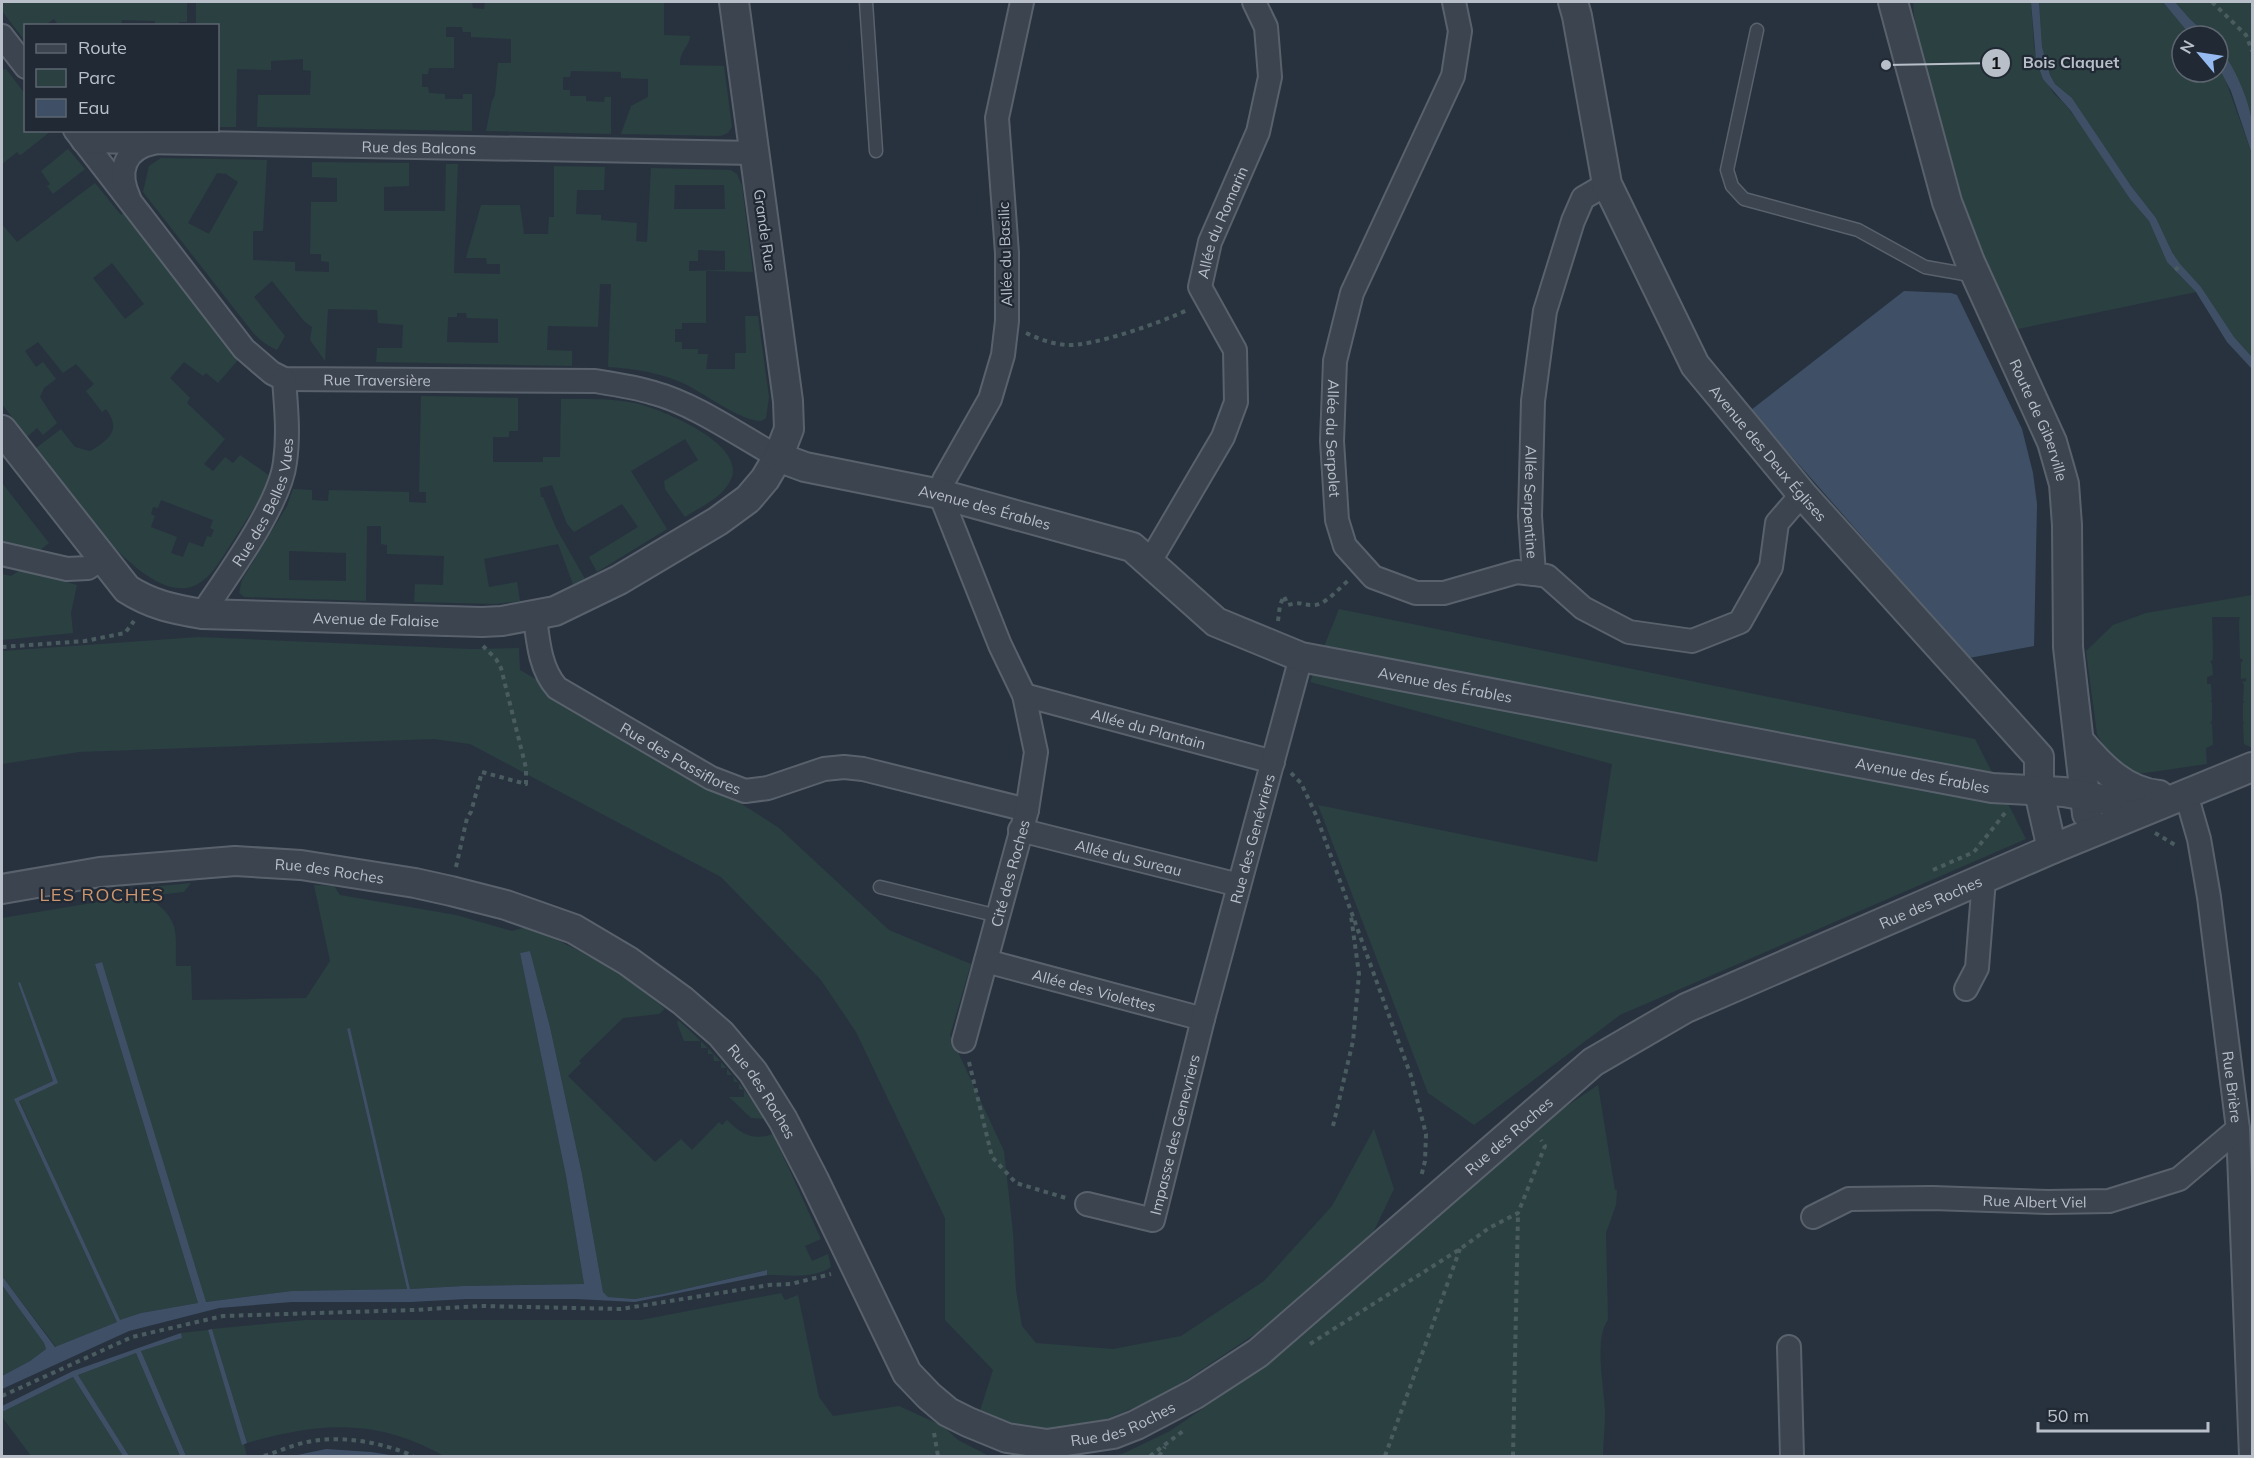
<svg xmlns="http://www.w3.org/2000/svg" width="2254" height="1458" viewBox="0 0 2254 1458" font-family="Mulish,sans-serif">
	<rect width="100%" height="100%" fill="#28323f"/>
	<path fill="#2b4041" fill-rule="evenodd" d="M2,2h185v20h-8v4l-24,-1v-4l-33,-1 -1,5 -46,1 -2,-2 -14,2 -5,-7 -9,6 -19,1 -1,15 -23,-30z
		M196,2h276l1,6 11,1 1,-7h179v33l26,1c-1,12 -10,13 -10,29l44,1 8,61 -4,6 -7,3 -100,-2 10,-28 17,-9v-18l-27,-1v-6l-50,-1 -1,6h-7v13h7v6h16v5l18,1 1,-5h6v37l-125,-3 6,-30 3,-6 3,-32h13v-24l-40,-2v-5h-8l-1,-5h-16v10h8v31h-25l-1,6h-6v13h6l1,6 16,1v5h18v-5h9v37l-215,-4 1,-32h52l1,-24 -8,-1v-11l-32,2v9l-34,-1 -1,58h-18v-101l-22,-1z
		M1913,2h118l3,44 5,23 15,25 9,8 17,21 50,76 19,22 18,41 29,30 -178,37 -36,-76 -17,-44 -50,-183z
		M2039,2h124l28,34h-9v36h36v-6l6,10 28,78v203l-18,-20 -33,-50 -21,-22 -8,-13 -16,-34 -25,-32 -59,-88 -17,-14 -5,-9 -8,-28z
		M2175,2h77v121l-13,-40 -21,-37v-10h-10l-19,-18z
		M6,69l19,25 1,36 25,1 -29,23 -2,1 -3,-3 -15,12v-94z
		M68,149l17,20 -32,25 -6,-8 3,-2 -9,-13z
		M161,158l106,2 -4,71h-10v29l42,2v9l34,1v-10l-8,-1v-7h-11l1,-52h26v-24l-25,-1v-15l97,1v23l-25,1v24h61l1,-47h12l-4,109 46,1v-10h-13l-1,-6h-20l15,-53h39l4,29h24l1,-17h5v-51l51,1 -1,23h-27l-1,24 25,1v5l36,3 -1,18 11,1 4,-74 80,2 6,4 5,12 11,86 -47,-1v52h-24v6h-7v13h7v7h16v5h10l-2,15h29v-16h11l-1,-37h13l11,81 -3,21 -5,3c-20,0 -56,-27 -76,-37 -26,-12 -50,-15 -77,-17l3,-83h-11l-2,43 -50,-1 -1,24 25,1v15l-196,-4 1,-14h25l1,-23 -25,-2 -1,-13 -49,-1 -3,52 -15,-21 2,-13 -8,-6 -32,-40 -18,16 31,39 -8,14c-11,-5 -19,-11 -26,-20l-108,-138 6,-26zM217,173l9,1 12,8 -29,52 -21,-11zM675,185h49l1,24h-51zM698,250l27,1v19l-36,1v-10h9zM457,313h9l1,5 31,1v24l-51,-1 1,-25h9z
		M95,183l26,32 2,-2 115,147 -20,23 -12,-10 -3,3 -19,-14 -14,16 20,20 -3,5 38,36 -21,25 9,7 12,-14 8,6 7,-8 30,21c-9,24 -25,46 -39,68 -10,15 -21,37 -40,43 -52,15 -127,-103 -155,-139l25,-19 14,18 15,4c19,-11 32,-21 16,-42l-4,3 -16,-21 8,-7 -18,-20 -13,9 -25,-31 -13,9 11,16 7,-5 13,17 -12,9 -4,9 17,26 -14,12 -6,-7 -10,9 -25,-33v-180l15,18zM112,263l32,41 -19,15 -32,-41zM161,500l52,20 -3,8 4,2 -3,7 -4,-1 -4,11 -14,-5 -6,15 -12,-4 6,-16 -26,-10 4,-11 -4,-2 2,-7 5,1z
		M421,396l97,2v33h-9v6h-16v25h50v-5h17l1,-58c25,0 50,-1 74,4 26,6 112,41 96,76 -7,18 -31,28 -46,38l-20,-28 -1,-8 34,-21 -13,-21 -54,32 36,58 -70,43 -8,-15 49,-30 -16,-23 -48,28 -7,-8 -15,-39 -12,3 1,9h2l13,31 29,51 -12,5 -15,-40 -74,15 5,28 28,-5 3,19 -24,3 -82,-2 1,-18 28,1 1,-29 -57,-2v-9l-6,-1v-18h-14l-1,75 -122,-4 -5,-4 3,-13 45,-74 6,-17 19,1v10l16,1 1,-11 80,2v10l17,1v-11h-7zM289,551l57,2v28l-57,-1z
		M2,483l47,60 -14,11 -33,-8z
		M22,569l55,16 -6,28 2,20 -71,7v-66l9,2z
		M2252,595v153l-8,-4 -1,-20 2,-2h-2v-19l2,-2h-2l1,-16 -2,-3 4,-1v-3l-5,1v-16l2,-3 -3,-2 -1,-37 1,-4h-28l1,42 -3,3 2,2 1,11 -6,2v7h4l1,16 -2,2h2v19l-2,2 2,1 1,21 -7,3 1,16 -76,11 -19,-14 -15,-27 -11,-83 27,-26 33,-12z
		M1339,609l636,130 51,100 -406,176 -146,110 -46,-32 -110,-288 279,57 15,-98 -302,-82z
		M198,637l273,12 48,-1 1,22 127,73 132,85 110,102 82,34 -21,71 54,116 9,82 3,57 6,36 14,17 77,6 68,-13 83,-55 68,-75 42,-77 20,60 -25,52 -111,91 -96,64 -72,30 -70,8 -41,-20 14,-44 -48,-50v-102l-89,-186 -35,-52 -100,-103 -251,-133 -36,-5 -355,13 -77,12v-113z
		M191,883l-7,9 -28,3v8c25,20 19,33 20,63h15l1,34 114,-2 24,-37 -16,-76 20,1 6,9 116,20 56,16 14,-4c50,19 98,47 139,82l-6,5 -36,4 -44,43 2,2 -13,13 87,86 26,-23 11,11 27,-28 3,3 5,-5c14,14 26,21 46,14l48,105 -16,7 7,15 16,-7 3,13c-16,12 -45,8 -64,8l-1,-5 -103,24 -28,5 -28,-2 -4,-5 -21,-118 -32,-147 -20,-76 -10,2 46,223 18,108 -120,2 -54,3 -60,-260h-3l60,260 -115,2 -87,11 -104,-340 -6,2 103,339 -57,10 -21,8 -101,-221 38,-17 -39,-100 35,98 -38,18 102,223 -61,25 -54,-71v-358l126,-21 13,-9z
		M678,1020c34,30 63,61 86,99l-13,-1 -22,-21h15v-7l-5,-1v-7h-5l-1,-7h-6v-7h-6v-7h-7l-1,-7h-5v-6h-7v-7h-17l-7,-18z
		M1598,1085l17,105h2l-1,15 -10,28 2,87c-15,20 -3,70 -3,94 0,14 -2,28 -2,42h-495l14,-2 48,-23 83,-57 51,-40 202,-179 52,-43z
		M2,1285l42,58 2,6 -16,12 -28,15z
		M781,1293l4,7 13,-5 21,102 14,19 66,-10 44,20 15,14 31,16h-545c-67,-38 -125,-34 -197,-13l-35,-114 93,-9h336z
		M208,1330l34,114h2l3,12h-61l-45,-105 41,-13 -1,-5z
		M136,1353l44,103h-51l-51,-81z
		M73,1377l50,79h-92l-29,-39v-5z"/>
	<path fill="#3f5066" d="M2031,2h8l3,45 8,28 5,9 17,14 59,88 25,32 16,34 8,12 21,23 33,50 18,20v12l-25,-27 -31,-50 -29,-30 -18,-41 -19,-22 -59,-88 -28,-32 -7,-19z
		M2163,2h12l14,16 19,18h-17z
		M2218,46c15,17 33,57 34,79 1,10 1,20 0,29l-21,-63 -13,-25z
		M1904,291l47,2 6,2 65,134 11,44 4,31 -3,142 -65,12 -218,-248z
		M530,951l20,76 32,147 21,118 5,5 27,2 28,-5 104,-24v5l-132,27 -59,-3h-110l-55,3h-119l-73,6 -90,23 -127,58v-13l28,-15 16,-12 -2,-6 -42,-58v-9l53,71 62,-25 -103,-223 39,-18 -35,-98 2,-1 38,101 -39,18 101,219 21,-7 57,-10 -103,-339 7,-2 104,340 86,-11 115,-2 -60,-260 3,-1 60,261 54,-3 120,-2 -18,-108 -46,-223z
		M212,1329l35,114 -5,2 -34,-115z
		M181,1333l1,5 -41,13 45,105h-6l-44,-103 -58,22 51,81h-6l-50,-79 -71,35v-6l71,-35z
		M326,1449l45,3 25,4h-103z"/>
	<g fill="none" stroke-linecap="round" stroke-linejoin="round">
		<defs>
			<path id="service" d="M866,2l10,149
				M1757,30l-30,140 5,16 12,13 114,31 67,37 51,9
				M880,887l118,29"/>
			<g id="minor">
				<path id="s1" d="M1454,2l6,29 -7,45 -101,217 -17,68 -3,80 5,79 8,26 28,31 43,16h28l73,-21 17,2"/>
				<path d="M2,36l24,31"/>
				<path id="s2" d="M75,130l169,219 28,24 12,6 311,2c19,3 40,6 59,12 41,11 86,43 124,64"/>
				<path id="s3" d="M83,141l671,12"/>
				<path id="s4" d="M1607,184l-24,14 -10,23 -28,90 -12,90 -3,115 4,58 13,2 36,32 46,24 63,9 48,-19 31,-55 6,-44 25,-29"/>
				<path d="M129,198c-12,-26 -5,-49 24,-55"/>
				<path d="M2,554l65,15 21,-1 14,-10"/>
				<path id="s5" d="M1149,563l74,-126 13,-35 -1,-52 -35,-63 10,-45 48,-110 12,-55 -4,-50 -12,-25"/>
				<path id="s6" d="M202,614c25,-38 78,-109 83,-152 4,-28 1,-56 -1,-83"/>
				<path id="s7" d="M535,617c3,24 5,52 22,71l154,90 34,13 23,-3 56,-19 20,-2 19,2 164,41"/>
				<path id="s8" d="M1024,695l249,67"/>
				<path id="s9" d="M2186,794l13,45 10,58 29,232 13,327"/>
				<path id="s10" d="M1020,830l219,55"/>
				<path id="s11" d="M986,961l217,58"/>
				<path d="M1966,989l11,-21 7,-89"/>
				<path id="s12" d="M964,1041l63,-231 9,-58 -12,-57 -24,-50 -60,-151 4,-14 46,-81 13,-44 4,-34v-68l-10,-135 25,-116"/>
				<path id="s13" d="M1087,1204l66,16 50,-201 98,-362"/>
				<path id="s14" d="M1813,1217l36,-18 83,-1 116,4 61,-1 70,-22 59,-50"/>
				<path d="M1789,1347l3,109"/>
			</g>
			<g id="tertiary">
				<path id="s15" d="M1573,2l4,14 30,168 88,181 107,129 237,263v35l13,57"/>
				<path id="s16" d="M1893,2l54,200 23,60 82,180 12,42 3,41 1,122 19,167"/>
				<path id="s17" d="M2,430l125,159c25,16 46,20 75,25l280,8 20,-1 53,-10 64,-31 99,-59 30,-22 17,-20 13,-22 11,-28 -1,-28 -54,-399"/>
				<path id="s18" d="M778,457l27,10 135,27 192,53 84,75 85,35 691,131 72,4 87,16"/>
				<path d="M2080,742c21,25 45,50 79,53"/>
				<path id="s19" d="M2,889l98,-17 135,-11 66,4 114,18 36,8 55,14 68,24 54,32 55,40 38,33 32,38 30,48 31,60 93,193 22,23 19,16 20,10 39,16 40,6 66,-10 23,-9 59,-31 63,-41 335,-291 93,-54 366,-159 200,-82"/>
			</g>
		</defs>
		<use href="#service" stroke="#59626c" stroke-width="15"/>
		<use href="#minor" stroke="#59626c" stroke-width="26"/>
		<use href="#tertiary" stroke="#59626c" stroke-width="32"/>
		<path stroke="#4a5c5f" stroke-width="4" stroke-dasharray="4.5 4.5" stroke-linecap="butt" d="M2212,2l34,33 6,16
			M2175,270l6,-5
			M1026,333c13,6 26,11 40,12 26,2 97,-23 121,-35
			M1278,621l2,-16 4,-9 4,9c14,-4 12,0 24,0 13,1 27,-17 37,-25
			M2,647l83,-6 40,-8 9,-12
			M1291,773l10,10 15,32 95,261 15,58 -1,27 -4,16
			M2155,833l22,13
			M456,867l11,-49 4,-6 11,-40 44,12v-16l-25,-100 -5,-9 -13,-13
			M1933,870l41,-18 31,-39
			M969,1062l23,95 24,26 50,15
			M1333,1126l20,-85 6,-67 -8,-58
			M1310,1344l150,-95 29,-21 29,-15 27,-67 -4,-6
			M2,1396l130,-59 91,-21 190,-6 68,-4 140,3 148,-24 22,-1 40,-10
			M934,1433l4,23
			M264,1456c13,-4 26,-10 39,-13 34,-9 79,-1 110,13
			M1150,1456l33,-25
			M1159,1456l6,-9
			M1385,1456l75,-207
			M1513,1456l5,-243"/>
		<use href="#service" stroke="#3c444f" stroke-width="12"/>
		<use href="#minor" stroke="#3c444f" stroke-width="22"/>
		<use href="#tertiary" stroke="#3c444f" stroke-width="28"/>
	</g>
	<g text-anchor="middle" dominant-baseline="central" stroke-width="4.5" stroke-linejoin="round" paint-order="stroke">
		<g font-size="15" fill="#b8bfc9" stroke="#202934">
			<text stroke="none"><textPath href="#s3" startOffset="336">Rue des Balcons</textPath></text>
			<text stroke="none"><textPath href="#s5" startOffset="376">Allée du Romarin</textPath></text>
			<text transform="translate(765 230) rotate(82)">Grande Rue</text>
			<text transform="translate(1005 254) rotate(-92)">Allée du Basilic</text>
			<text stroke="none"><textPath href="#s2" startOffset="420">Rue Traversière</textPath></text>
			<text stroke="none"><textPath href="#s16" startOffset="444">Route de Giberville</textPath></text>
			<text stroke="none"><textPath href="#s1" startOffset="462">Allée du Serpolet</textPath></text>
			<text stroke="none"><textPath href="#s15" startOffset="501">Avenue des Deux Églises</textPath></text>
			<text stroke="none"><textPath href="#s6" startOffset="129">Rue des Belles Vues</textPath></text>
			<text stroke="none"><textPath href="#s4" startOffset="339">Allée Serpentine</textPath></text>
			<text stroke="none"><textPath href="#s18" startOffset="213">Avenue des Érables</textPath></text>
			<text stroke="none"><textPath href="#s17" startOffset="456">Avenue de Falaise</textPath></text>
			<text stroke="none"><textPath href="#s18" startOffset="717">Avenue des Érables</textPath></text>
			<text stroke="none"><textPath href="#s8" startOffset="129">Allée du Plantain</textPath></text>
			<text stroke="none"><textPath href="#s7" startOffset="218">Rue des Passiflores</textPath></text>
			<text stroke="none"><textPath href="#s18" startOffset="1203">Avenue des Érables</textPath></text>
			<text stroke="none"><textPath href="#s13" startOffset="462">Rue des Genévriers</textPath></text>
			<text stroke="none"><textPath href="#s10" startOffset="112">Allée du Sureau</textPath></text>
			<text stroke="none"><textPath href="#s19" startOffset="330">Rue des Roches</textPath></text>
			<text stroke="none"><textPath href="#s12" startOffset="174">Cité des Roches</textPath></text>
			<text stroke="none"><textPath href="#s19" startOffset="2364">Rue des Roches</textPath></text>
			<text stroke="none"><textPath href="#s11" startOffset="112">Allée des Violettes</textPath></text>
			<text stroke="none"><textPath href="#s9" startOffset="297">Rue Brière</textPath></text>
			<text stroke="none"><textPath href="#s19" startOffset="834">Rue des Roches</textPath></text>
			<text stroke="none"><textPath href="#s13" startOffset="156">Impasse des Genevriers</textPath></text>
			<text stroke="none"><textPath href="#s19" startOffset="1878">Rue des Roches</textPath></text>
			<text stroke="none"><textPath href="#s14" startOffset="226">Rue Albert Viel</textPath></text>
			<text stroke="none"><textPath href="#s19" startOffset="1392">Rue des Roches</textPath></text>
		</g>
		<g font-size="18" letter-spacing="1.5" fill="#cd966f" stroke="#202934">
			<text x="102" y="894">LES ROCHES</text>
		</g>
	</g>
	<path fill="none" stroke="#b8bfc9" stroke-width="2" d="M1886 65L1996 63"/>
	<g fill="#b8bfc9" stroke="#202934" stroke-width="2">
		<circle cx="1886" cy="65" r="6"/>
		<circle cx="1996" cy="63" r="15"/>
	</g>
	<g font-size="18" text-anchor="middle" font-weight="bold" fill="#111">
		<text x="1996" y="69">1</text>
	</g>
	<g font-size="16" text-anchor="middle" font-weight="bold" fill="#b8bfc9" stroke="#202934" stroke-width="4.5" stroke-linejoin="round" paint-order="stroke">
		<text x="2071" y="68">Bois Claquet</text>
	</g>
	<rect width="2254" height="1458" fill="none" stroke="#b8bfc9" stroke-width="6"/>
	<rect x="24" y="24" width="195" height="108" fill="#202934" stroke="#5d6570" stroke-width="1.5"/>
	<rect x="36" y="44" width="30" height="9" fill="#3c444f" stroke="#5d6570" stroke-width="1.5"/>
	<text x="78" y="54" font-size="18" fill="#b8bfc9">Route</text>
	<rect x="36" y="69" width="30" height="18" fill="#2b4041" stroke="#5d6570" stroke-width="1.5"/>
	<text x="78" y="84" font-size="18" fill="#b8bfc9">Parc</text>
	<rect x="36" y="99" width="30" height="18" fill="#3f5066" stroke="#5d6570" stroke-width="1.5"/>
	<text x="78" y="114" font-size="18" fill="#b8bfc9">Eau</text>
	<g transform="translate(2200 54) rotate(299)"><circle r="28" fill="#202934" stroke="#5d6570" stroke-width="1.5"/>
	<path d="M0-4.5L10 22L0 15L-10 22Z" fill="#96bbf0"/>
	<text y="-9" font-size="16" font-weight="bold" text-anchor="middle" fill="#b8bfc9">N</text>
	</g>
	<path d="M2038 1422v9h170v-9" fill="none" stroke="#b8bfc9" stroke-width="3"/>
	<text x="2047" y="1422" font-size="18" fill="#b8bfc9" stroke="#202934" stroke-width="4.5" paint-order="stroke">50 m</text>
</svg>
